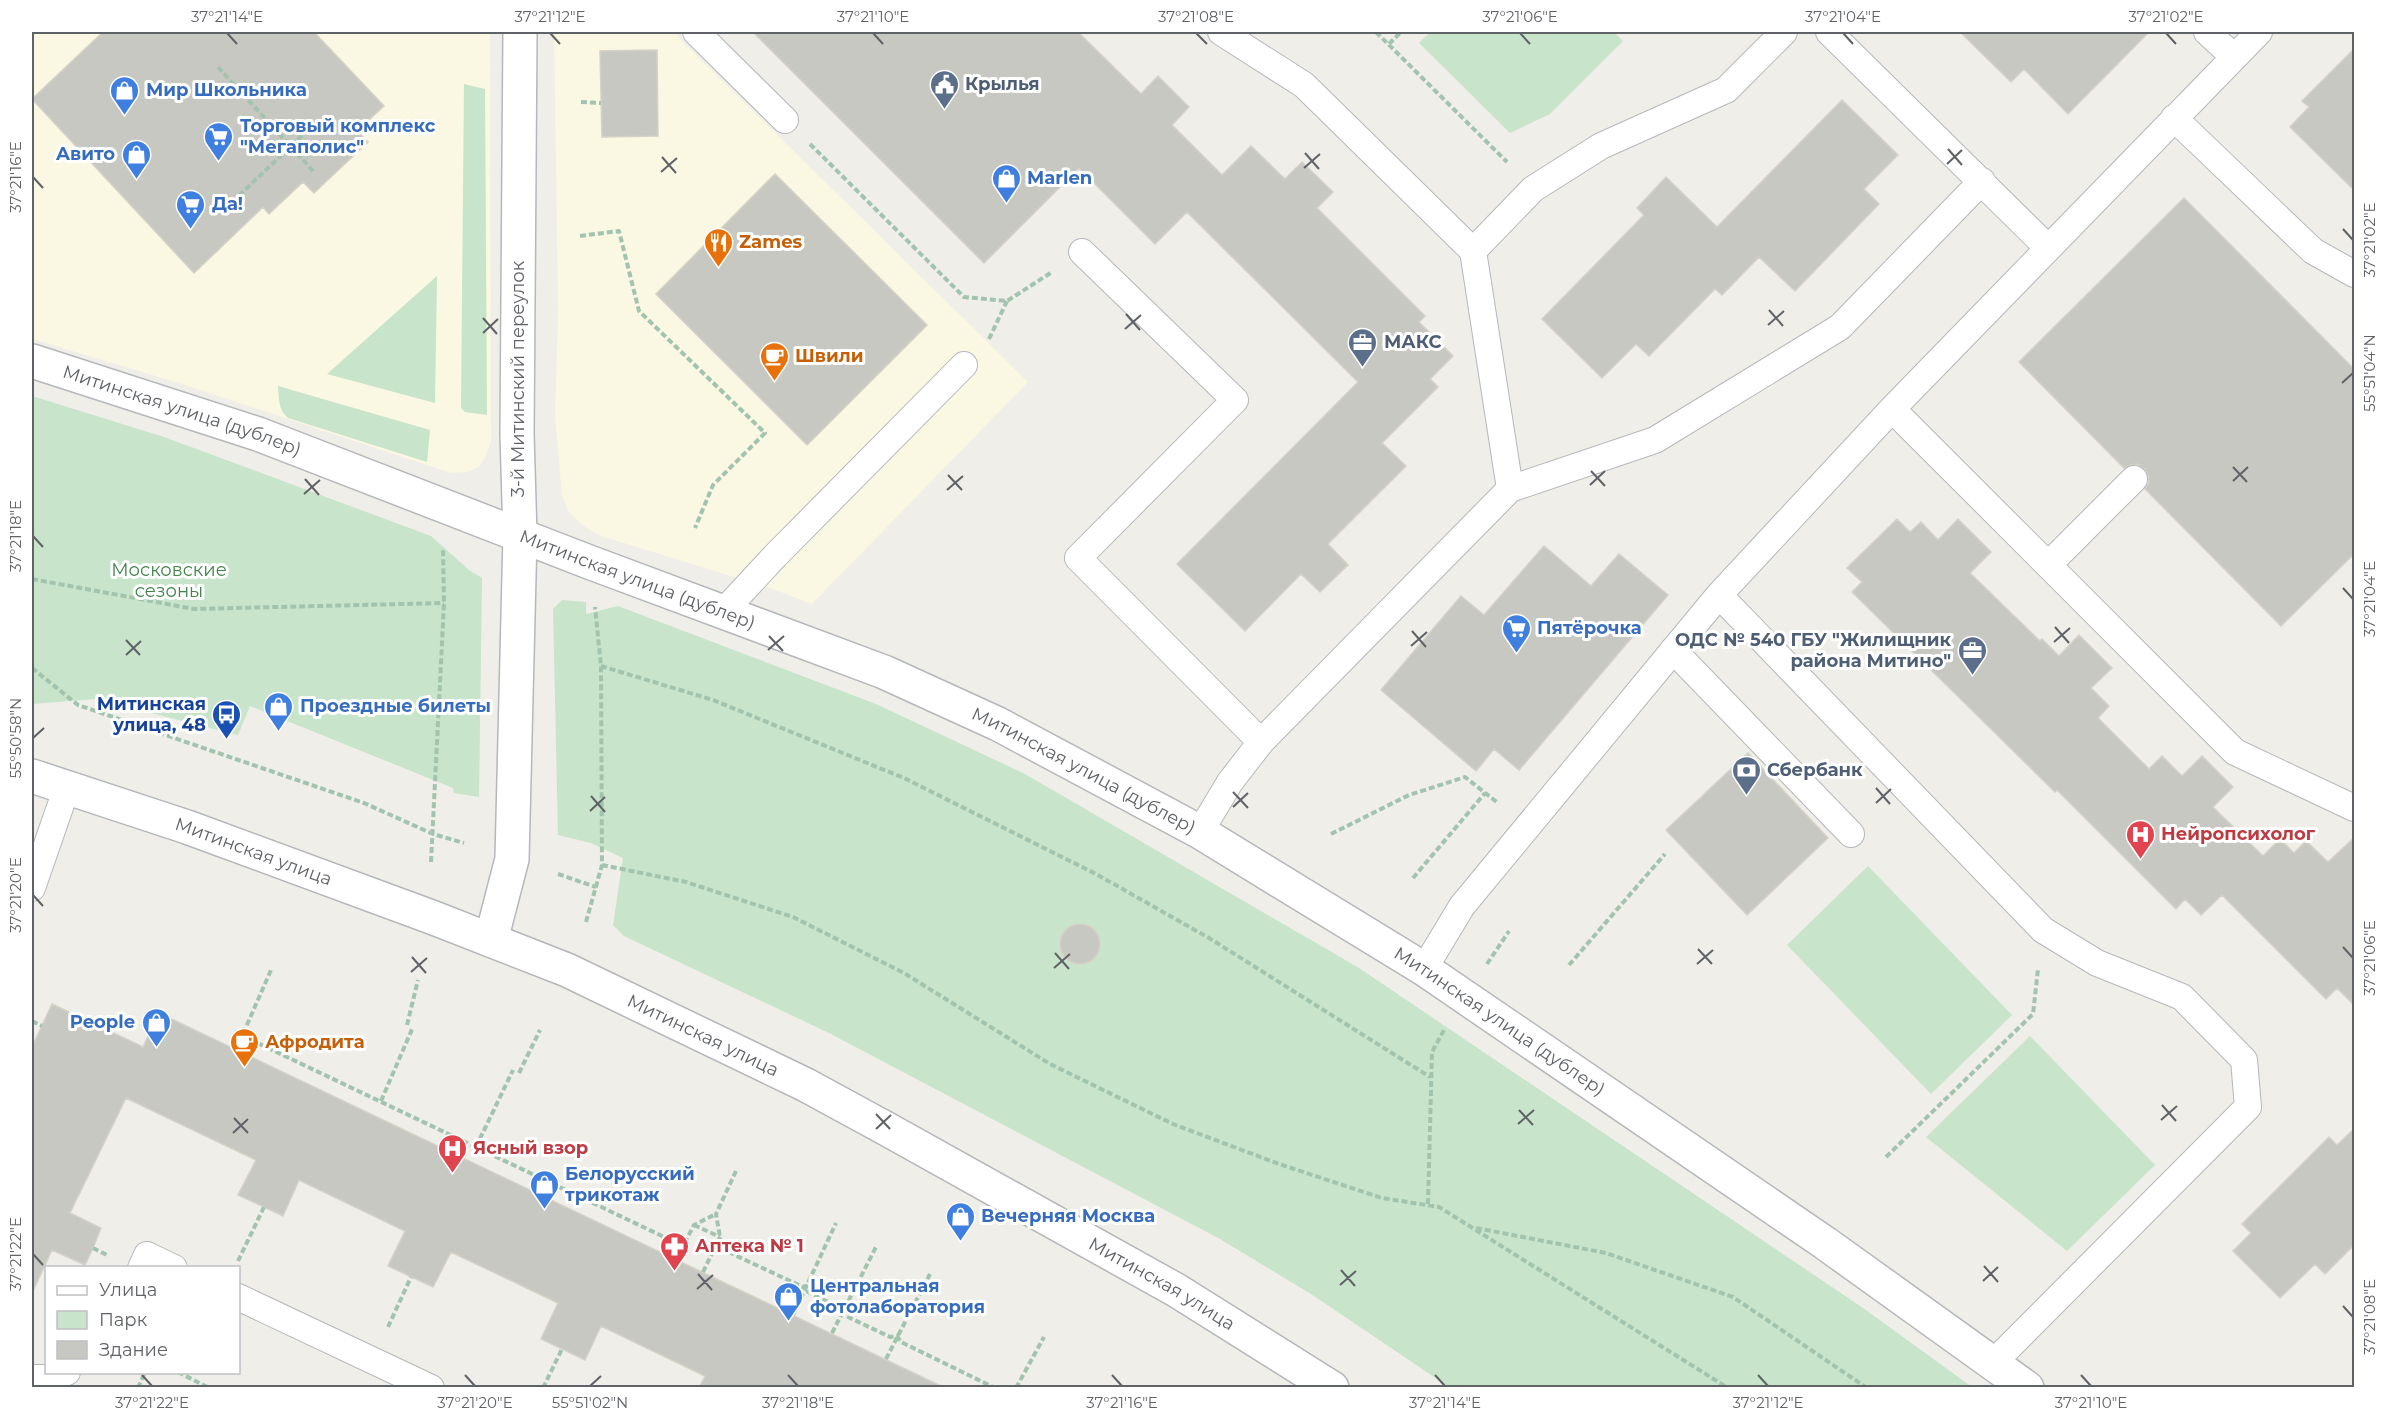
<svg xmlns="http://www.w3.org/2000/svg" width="2386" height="1419" viewBox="0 0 2386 1419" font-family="Montserrat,sans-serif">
	<rect width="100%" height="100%" fill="#efeee8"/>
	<path fill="#faf7e2" d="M32,32h458l1,409 -5,15 -7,11 -12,5 -16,1 -269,-89 -150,-45z
		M554,32h119l355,350 -216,222 -42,-16 -169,-52 -19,-11 -13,-13 -7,-16 -7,-80 3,-106z"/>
	<path fill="#c8e4ca" d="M1430,32h184l9,9 -73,73 -40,19 -91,-90z
		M464,84l21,5 2,326 -22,-3 -4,-4z
		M437,276l-2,127 -108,-29z
		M278,386l152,44 -3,32 -139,-44c-10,-8 -9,-20 -10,-32z
		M32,396l132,41 267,99 38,34 13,8 -3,219 -25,-4 -1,-5 -203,-82 -12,29 -142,-36 -64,5z
		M562,600l24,2v12l32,-8 258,98 149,70 334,194 504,340 109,79h-523l-138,-93 -91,-55 -391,-206 -205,-97 -11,-11 10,-67 -32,-15 -33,-8 -5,-226z
		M1868,866l144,149 -81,79 -144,-149z
		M2030,1036l125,129 -88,86 -141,-114z"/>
	<path fill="#c8c8c2" stroke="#d4d1c7" stroke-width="1.5" d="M103,32h211l70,74 -27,25 11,11 -54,51 -11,-11 -34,32 -6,-7 -69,66 -162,-174z
		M753,32h325l63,62 17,-18 31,31 -17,18 50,50 29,-29 34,33 17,-17 31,30 -16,16 108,108 -6,6 34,34 -23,23 8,8 -56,56 24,23 -78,78 20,21 -28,27 -19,-18 -56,57 -68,-67 181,-182 -171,-170 -32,32 -76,-76 -95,95z
		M1960,32h189l-81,82 -44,-45 -13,13z
		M2355,48v143l-65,-64 19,-20 -7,-6z
		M657,50l1,86 -56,1 -2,-86z
		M1842,100l56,55 -34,34 15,15 -84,87 -36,-34 -37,38 -7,-6 -66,67 -13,-12 -34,34 -60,-59 102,-104 -7,-7 29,-31 51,50z
		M775,174l152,151 -120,120 -151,-151z
		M2184,198l171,172v183l-74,73 -136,-137 4,-7 -1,-7 -3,-6 -8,-5 -7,1 -6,3 -105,-106z
		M1897,519l13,13 11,-10 17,18 20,-21 33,33 -21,21 70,68 2,-2 17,17 20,-21 33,33 -21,20 18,18 -11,12 51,51 13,-13 20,20 20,-20 31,31 -20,20 50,49 17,-17 14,14 12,-12 22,21 27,-25v169l-18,-18 -11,11 -104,-104 -21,20 -16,-16 -9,10 -119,-119 -2,2 -203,-200 10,-10 -15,-14z
		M1544,546l47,40 28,-32 49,41 -149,175 -25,-21 -18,22 -95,-81 80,-94 23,19z
		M1748,753l80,85 -81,77 -81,-85z
		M1060 944a20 20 0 1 1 40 0a20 20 0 1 1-40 0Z
		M52,1004l91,43 16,-34 786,375h-246l6,-12 -104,-50 -16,34 -44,-21 17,-36 -107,-51 -18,35 -45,-21 17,-35 -106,-51 -16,36 -19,-9 -26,-12 18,-35 -130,-62 -56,115 31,15 -8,20 -8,17 -33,-15 -20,43v-246z
		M2355,1128v116l-30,30 -10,-10 -35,34 -47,-47 18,-18 -9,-9 87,-87 8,8z"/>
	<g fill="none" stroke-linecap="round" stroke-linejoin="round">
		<defs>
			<path id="lane" d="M696,32l89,88
				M1829,32l219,216
				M2207,32l27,25
				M2174,118l139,133 41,23
				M1473,251l60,-62 68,-43 125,-56 58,-58
				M1082,252l153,148 -157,158 183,184
				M1892,409l343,343 119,56
				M1510,489l145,-49 185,-113 142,-146
				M2048,565l86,-86
				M1719,595l324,335 54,33 85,34 62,63 4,47 -255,256
				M724,611l51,-55 189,-191
				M1673,650l178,184
				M1200,832l30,-50 31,-40 249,-253 -37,-238 -169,-166 -83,-53
				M32,888l35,-101
				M1424,969l38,-63 257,-311 173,-186 367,-377
				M141,1268l6,-13 27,13
				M238,1297l193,91
				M32,1378h22l13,-6"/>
			<g id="street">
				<path id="s1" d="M32,361l226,73 331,128 295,110 114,52 202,108 224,137 401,274 202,145"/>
				<path d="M491,940l21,-81 8,-324 -3,-101 3,-402"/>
			</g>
			<g id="secondary">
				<path id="s2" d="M32,776l155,51 247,91 133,52 239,115 79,43 291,162 156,98"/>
			</g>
		</defs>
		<use href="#lane" stroke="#b5b7bb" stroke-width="28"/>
		<use href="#street" stroke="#b5b7bb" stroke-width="36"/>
		<use href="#secondary" stroke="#b4b6ba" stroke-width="36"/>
		<path stroke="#a2c4ae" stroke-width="4" stroke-dasharray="6 3" stroke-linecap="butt" d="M1376,32l131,130
			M1389,44l12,-12
			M218,67l96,105
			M581,102l20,1
			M810,144l154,153 43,4 45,-29
			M226,208l85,-81
			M580,236l39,-5 20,80 126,122 -52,52 -18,43
			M989,339l18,-38
			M32,579l162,30 250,-6
			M601,666l112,34 191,78 192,96 113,64 221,139
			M32,668l46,37 286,98 69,31 31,9
			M1331,834l78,-39 56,-18 33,26
			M431,862l13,-259 -1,-53
			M602,865l84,17 107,35 111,56 146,91 123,60 106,40 103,34 57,9 289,181
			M558,874l38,13
			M1413,878l72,-85
			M586,922l16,-57 -1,-199 -6,-59
			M1487,964l22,-33
			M1569,965l96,-111
			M32,1021l10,5
			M407,1025l11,-45
			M243,1036l440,210
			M236,1050l35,-80
			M519,1073l21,-43
			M381,1101l32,-74
			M476,1147l37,-77
			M1886,1157l147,-143 5,-45
			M736,1171l-20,43 6,35 81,38 3,-1 2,6 32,16h7l-1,8 44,21 7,-1 4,6 94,46
			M549,1199l7,-14
			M1428,1204l4,-152 12,-22
			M694,1225l26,12
			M1476,1228l130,25 127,44 134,91
			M93,1248l14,7
			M676,1259l18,-34 22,-11
			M238,1261l26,-54
			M703,1272l17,-35
			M793,1315l43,-92
			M388,1327l23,-50
			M832,1333l45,-88
			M886,1359l44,-85
			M178,1372l31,16
			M138,1388l7,-16
			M543,1388l19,-39
			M1016,1388l28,-51"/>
		<use href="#lane" stroke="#fff" stroke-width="26"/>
		<use href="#street" stroke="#fff" stroke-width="33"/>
		<use href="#secondary" stroke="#fff" stroke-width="33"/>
	</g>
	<path fill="none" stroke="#5f6266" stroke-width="2" d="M227,33l10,11M550,33l10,11M873,33l10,11M1196,33l11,11M1520,33l10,11M1843,33l10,11M2166,33l10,11M1948,149l14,16M1305,153l14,16M662,157l14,16M1947,164l15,-14M1304,168l16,-14M661,172l16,-14M33,177l10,11M2343,229l10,11M1769,310l14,16M1126,314l14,16M483,318l14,16M1768,325l16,-14M1125,329l16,-14M483,333l15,-14M2342,383l11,-10M2233,467l14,15M1591,471l14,15M948,475l14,15M305,479l14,16M2233,481l15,-14M1590,485l15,-14M947,490l16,-14M304,494l16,-14M33,536l10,11M2343,588l10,11M2055,627l14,16M1412,631l14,16M769,636l14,15M126,640l14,15M2054,642l16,-14M1411,646l16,-14M768,650l16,-14M126,655l15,-14M33,738l11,-10M1876,788l14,16M1233,792l15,16M591,796l14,16M1876,803l15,-14M1233,807l15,-14M590,811l15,-14M33,895l10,11M2343,947l10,11M1698,949l14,15M1055,953l14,16M412,957l14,16M1697,964l16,-14M1054,968l16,-14M411,972l16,-14M2162,1105l14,16M1519,1110l14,15M876,1114l14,15M234,1118l14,15M2161,1120l16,-14M1518,1124l16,-14M876,1129l15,-14M233,1133l15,-14M33,1254l10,11M1984,1266l14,16M1341,1270l14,16M698,1274l14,16M1983,1281l15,-14M1340,1285l16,-14M697,1289l16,-14M2343,1306l10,11M142,1375l10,11M465,1375l10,11M788,1375l10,11M1112,1375l10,11M1435,1375l10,11M1758,1375l10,11M2081,1375l10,11M590,1386l11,-10"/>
	<defs>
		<symbol id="civic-pin" viewBox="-11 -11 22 30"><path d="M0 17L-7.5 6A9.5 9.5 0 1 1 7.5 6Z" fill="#5c6f8a" stroke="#fff"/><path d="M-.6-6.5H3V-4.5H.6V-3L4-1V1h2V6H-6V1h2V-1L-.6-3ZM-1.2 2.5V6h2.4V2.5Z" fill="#fff"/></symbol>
		<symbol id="shop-pin" viewBox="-11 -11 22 30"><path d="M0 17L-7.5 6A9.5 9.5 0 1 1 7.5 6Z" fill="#3f7fe0" stroke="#fff"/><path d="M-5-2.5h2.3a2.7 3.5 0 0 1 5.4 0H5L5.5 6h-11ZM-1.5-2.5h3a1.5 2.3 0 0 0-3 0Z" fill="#fff"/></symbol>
		<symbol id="supermarket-pin" viewBox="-11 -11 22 30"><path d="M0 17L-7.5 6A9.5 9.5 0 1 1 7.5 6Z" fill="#3f7fe0" stroke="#fff"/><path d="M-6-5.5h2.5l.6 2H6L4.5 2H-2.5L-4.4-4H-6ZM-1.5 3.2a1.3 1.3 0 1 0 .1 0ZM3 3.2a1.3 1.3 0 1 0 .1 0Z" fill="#fff"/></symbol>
		<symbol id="restaurant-pin" viewBox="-11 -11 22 30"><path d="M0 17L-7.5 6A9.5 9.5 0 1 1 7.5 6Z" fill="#e8710a" stroke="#fff"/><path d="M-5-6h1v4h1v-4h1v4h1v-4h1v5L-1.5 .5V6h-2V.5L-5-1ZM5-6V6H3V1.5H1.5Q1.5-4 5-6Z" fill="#fff"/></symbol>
		<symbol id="office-pin" viewBox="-11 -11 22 30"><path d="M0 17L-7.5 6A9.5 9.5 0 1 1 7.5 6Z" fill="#5c6f8a" stroke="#fff"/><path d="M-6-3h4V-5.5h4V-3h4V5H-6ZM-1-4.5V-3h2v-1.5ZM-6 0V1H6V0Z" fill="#fff"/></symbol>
		<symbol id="cafe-pin" viewBox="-11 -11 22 30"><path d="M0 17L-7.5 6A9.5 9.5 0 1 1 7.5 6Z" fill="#e8710a" stroke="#fff"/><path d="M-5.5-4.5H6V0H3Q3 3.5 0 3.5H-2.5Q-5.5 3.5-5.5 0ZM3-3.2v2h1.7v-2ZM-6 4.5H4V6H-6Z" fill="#fff"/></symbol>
		<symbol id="bus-pin" viewBox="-11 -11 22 30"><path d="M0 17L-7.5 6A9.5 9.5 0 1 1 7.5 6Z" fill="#1a4fb4" stroke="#fff"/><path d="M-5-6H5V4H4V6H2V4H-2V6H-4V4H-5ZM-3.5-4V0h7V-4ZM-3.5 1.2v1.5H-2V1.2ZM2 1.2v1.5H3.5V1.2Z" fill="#fff"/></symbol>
		<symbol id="bank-pin" viewBox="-11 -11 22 30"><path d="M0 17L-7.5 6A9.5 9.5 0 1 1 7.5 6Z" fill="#5c6f8a" stroke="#fff"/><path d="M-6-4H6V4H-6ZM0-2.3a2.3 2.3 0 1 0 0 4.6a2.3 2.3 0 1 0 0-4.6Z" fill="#fff"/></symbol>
		<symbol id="hospital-pin" viewBox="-11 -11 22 30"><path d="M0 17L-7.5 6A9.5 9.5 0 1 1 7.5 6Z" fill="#e0444e" stroke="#fff"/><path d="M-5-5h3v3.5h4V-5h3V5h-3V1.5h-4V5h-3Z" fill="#fff"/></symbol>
		<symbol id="pharmacy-pin" viewBox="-11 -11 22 30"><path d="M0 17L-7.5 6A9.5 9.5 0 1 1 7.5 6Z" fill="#e0444e" stroke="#fff"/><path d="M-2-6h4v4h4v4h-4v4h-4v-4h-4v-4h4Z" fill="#fff"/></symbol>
	</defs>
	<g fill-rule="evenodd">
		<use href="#civic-pin" x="928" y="68" width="33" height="45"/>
		<use href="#shop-pin" x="108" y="74" width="33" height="45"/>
		<use href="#supermarket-pin" x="202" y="120" width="33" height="45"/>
		<use href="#shop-pin" x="120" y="138" width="33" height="45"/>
		<use href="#shop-pin" x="990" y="162" width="33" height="45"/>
		<use href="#supermarket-pin" x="174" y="188" width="33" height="45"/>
		<use href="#restaurant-pin" x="702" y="226" width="33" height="45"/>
		<use href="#office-pin" x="1346" y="326" width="33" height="45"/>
		<use href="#cafe-pin" x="758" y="340" width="33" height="45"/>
		<use href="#supermarket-pin" x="1500" y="612" width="33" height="45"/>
		<use href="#office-pin" x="1956" y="634" width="33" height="45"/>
		<use href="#shop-pin" x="262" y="690" width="33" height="45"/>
		<use href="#bus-pin" x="210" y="698" width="33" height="45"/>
		<use href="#bank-pin" x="1730" y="754" width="33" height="45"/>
		<use href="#hospital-pin" x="2124" y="818" width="33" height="45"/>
		<use href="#shop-pin" x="140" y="1006" width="33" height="45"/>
		<use href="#cafe-pin" x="228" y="1026" width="33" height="45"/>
		<use href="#hospital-pin" x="436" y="1132" width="33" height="45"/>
		<use href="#shop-pin" x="528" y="1168" width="33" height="45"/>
		<use href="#shop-pin" x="944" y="1200" width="33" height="45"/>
		<use href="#pharmacy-pin" x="658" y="1230" width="33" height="45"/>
		<use href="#shop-pin" x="772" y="1280" width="33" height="45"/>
	</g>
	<g text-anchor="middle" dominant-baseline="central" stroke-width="6" stroke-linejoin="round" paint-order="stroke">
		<g font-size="18" font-weight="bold" fill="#4e5e75" stroke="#fff" text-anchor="start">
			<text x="965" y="84">Крылья</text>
			<text x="1384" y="342">МАКС</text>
			<text x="1951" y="640" text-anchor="end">ОДС № 540 ГБУ "Жилищник<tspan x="1951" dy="21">района Митино"</tspan></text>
			<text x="1767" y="770">Сбербанк</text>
		</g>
		<g font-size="18" font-weight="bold" fill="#366cbe" stroke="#fff" text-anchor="start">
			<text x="146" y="90">Мир Школьника</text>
			<text x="240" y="126">Торговый комплекс<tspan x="240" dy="21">"Мегаполис"</tspan></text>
			<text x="115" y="154" text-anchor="end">Авито</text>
			<text x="1027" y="178">Marlen</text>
			<text x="212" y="204">Да!</text>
			<text x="1537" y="628">Пятёрочка</text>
			<text x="300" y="706">Проездные билеты</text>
			<text x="135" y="1022" text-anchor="end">People</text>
			<text x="565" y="1174">Белорусский<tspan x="565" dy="21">трикотаж</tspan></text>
			<text x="981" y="1216">Вечерняя Москва</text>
			<text x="810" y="1286">Центральная<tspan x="810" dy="21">фотолаборатория</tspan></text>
		</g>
		<g font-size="18" font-weight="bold" fill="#c56008" stroke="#fff" text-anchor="start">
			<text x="739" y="242">Zames</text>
			<text x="795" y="356">Швили</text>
			<text x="265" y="1042">Афродита</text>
		</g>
		<g font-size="18" fill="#5f6266" stroke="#fff">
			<text transform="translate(518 379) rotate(-90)">3-й Митинский переулок</text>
			<text stroke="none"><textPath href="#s1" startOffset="158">Митинская улица (дублер)</textPath></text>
			<text stroke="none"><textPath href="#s1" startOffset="644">Митинская улица (дублер)</textPath></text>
			<text stroke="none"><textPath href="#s1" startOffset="1130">Митинская улица (дублер)</textPath></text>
			<text stroke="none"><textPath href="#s2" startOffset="234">Митинская улица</textPath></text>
			<text stroke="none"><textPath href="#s1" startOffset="1616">Митинская улица (дублер)</textPath></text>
			<text stroke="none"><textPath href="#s2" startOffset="720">Митинская улица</textPath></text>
			<text stroke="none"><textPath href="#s2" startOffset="1242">Митинская улица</textPath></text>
		</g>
		<g font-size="18" fill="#418349" stroke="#fff">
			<text x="169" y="570">Московские<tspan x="169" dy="21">сезоны</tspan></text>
		</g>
		<g font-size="18" font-weight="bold" fill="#164399" stroke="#fff" text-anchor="end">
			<text x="206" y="704">Митинская<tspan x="206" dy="21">улица, 48</tspan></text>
		</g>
		<g font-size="18" font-weight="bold" fill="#be3a42" stroke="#fff" text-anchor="start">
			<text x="2161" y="834">Нейропсихолог</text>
			<text x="473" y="1148">Ясный взор</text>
			<text x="695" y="1246">Аптека № 1</text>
		</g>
	</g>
	<rect width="2386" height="1419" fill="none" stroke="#ffffff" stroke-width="66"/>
	<rect x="45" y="1266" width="195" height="108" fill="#ffffff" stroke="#bfc0c2" stroke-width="1.5"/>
	<rect x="57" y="1286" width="30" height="9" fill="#ffffff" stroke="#bfc0c2" stroke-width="1.5"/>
	<text x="99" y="1296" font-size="18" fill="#5f6266">Улица</text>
	<rect x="57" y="1311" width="30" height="18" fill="#c8e4ca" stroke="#bfc0c2" stroke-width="1.5"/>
	<text x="99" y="1326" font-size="18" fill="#5f6266">Парк</text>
	<rect x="57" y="1341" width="30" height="18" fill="#c8c8c2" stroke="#bfc0c2" stroke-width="1.5"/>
	<text x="99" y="1356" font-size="18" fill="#5f6266">Здание</text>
	<rect x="33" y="33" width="2320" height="1353" fill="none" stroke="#5f6266" stroke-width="2"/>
	<g font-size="15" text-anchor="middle" fill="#5f6266">
		<text x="227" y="22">37°21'14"E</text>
		<text x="550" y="22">37°21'12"E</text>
		<text x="873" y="22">37°21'10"E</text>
		<text x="1196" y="22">37°21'08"E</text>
		<text x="1520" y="22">37°21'06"E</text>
		<text x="1843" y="22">37°21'04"E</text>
		<text x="2166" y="22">37°21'02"E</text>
		<text transform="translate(16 177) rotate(-90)" y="5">37°21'16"E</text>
		<text transform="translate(2370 240) rotate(-90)" y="5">37°21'02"E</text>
		<text transform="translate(2370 373) rotate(-90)" y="5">55°51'04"N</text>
		<text transform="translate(16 536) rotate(-90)" y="5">37°21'18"E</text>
		<text transform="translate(2370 599) rotate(-90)" y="5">37°21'04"E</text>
		<text transform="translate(16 738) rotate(-90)" y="5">55°50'58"N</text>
		<text transform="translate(16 895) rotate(-90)" y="5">37°21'20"E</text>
		<text transform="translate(2370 958) rotate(-90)" y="5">37°21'06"E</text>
		<text transform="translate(16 1254) rotate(-90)" y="5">37°21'22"E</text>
		<text transform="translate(2370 1317) rotate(-90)" y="5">37°21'08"E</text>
		<text x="152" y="1408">37°21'22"E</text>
		<text x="475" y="1408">37°21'20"E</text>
		<text x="590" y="1408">55°51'02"N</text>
		<text x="798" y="1408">37°21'18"E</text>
		<text x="1122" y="1408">37°21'16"E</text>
		<text x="1445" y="1408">37°21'14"E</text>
		<text x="1768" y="1408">37°21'12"E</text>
		<text x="2091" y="1408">37°21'10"E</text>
	</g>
</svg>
